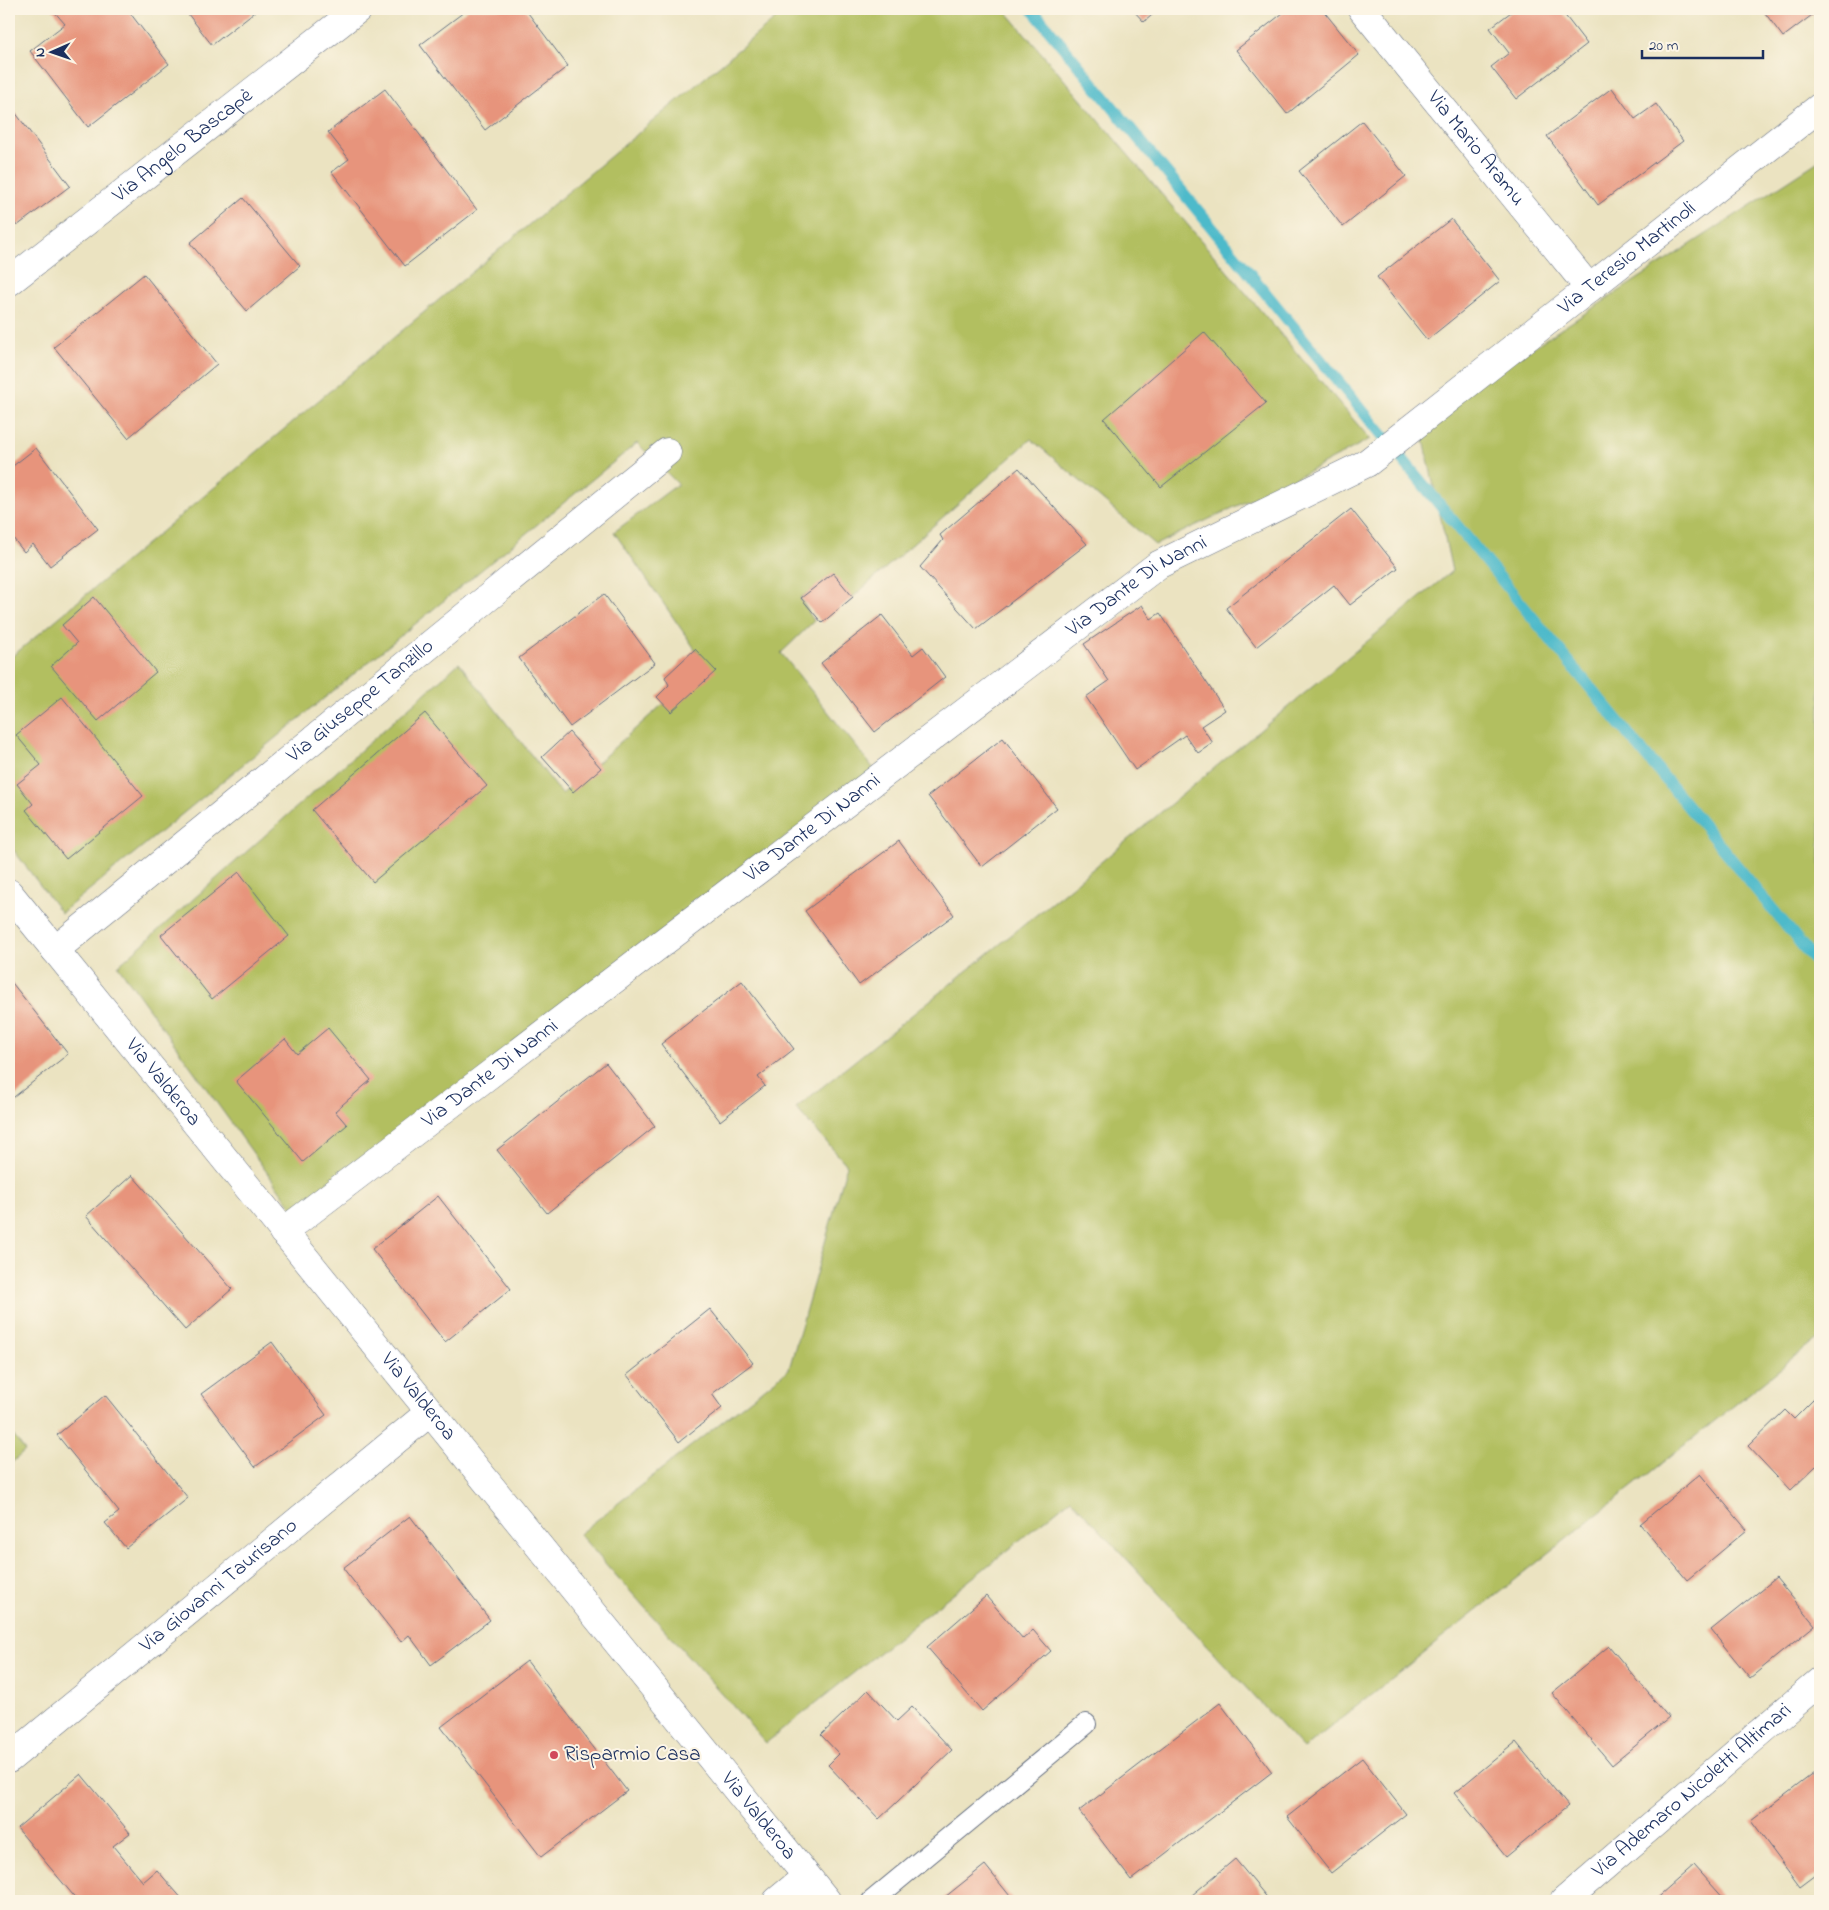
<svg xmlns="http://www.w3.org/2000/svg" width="1829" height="1910" viewBox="0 0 1829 1910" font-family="'Indie Flower',sans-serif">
	<rect width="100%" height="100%" fill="#fcf5e5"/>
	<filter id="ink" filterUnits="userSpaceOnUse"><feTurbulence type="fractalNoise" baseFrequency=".02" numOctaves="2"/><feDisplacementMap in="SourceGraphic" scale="10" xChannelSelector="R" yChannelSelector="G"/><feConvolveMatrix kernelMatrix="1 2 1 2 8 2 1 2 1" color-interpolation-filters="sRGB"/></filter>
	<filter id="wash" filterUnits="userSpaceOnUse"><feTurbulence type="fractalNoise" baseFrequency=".0096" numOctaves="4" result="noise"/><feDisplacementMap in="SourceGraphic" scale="20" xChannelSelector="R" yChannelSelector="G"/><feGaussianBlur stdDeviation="1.12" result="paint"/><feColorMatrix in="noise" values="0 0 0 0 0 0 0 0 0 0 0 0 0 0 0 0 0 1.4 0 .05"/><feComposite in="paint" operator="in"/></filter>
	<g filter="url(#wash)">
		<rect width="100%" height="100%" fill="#ebe3c1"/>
		<path fill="#b2bf61" stroke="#667760" d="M787,9h217l366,430 -58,31 -157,75 -124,-106 -178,158 -21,-21 -32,22 14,23 -33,32 93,116 -577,445 -179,-248 341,-303 103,131 146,-130 -13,-15 -81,-117 64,-48 -41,-41 -576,470 -52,-69v-185z
			M1820,160v1177l-517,412 -232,-250 -305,244 -187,-209 210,-165 58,-204 -51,-57 270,-217 386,-320 -32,-150z
			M9,1430l16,21 -16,14z"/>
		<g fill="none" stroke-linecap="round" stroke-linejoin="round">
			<path stroke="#4ebaca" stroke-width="12" d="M1032,9l788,958"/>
		</g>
		<g id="blocks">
			<path fill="#e7947b" d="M52,9h75l42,55 -81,63 -58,-76 35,-27z
				M184,9h74l-46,36z
				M468,9h57l43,57 -83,64 -65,-85z
				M1132,9h27l-15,13z
				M1288,9h34l37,46 -72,59 -51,-64z
				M1515,9h45l27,35 -71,55 -25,-32 18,-14 -19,-25z
				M1762,9h58l-37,28z
				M1612,88l23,31 21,-15 27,37 -85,64 -51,-69z
				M385,89l92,121 -72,56 -73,-94 17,-13 -21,-27z
				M9,104l61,82 -53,40 -8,-11z
				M1362,121l44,55 -63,51 -44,-56z
				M243,198l57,68 -53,45 -57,-68z
				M1451,219l49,62 -73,59 -50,-63z
				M144,274l73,90 -89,74 -74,-91z
				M1204,332l62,71 -105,84 -57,-68z
				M36,448l62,81 -48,37 -17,-22 -9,8 -15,-19v-64z
				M1019,468l68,76 -111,85 -56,-62 23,-27 -3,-5z
				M1351,509l47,59 -48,37 -16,-20 -78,62 -30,-39z
				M833,573l20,24 -31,26 -21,-25z
				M604,594l51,69 -85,64 -51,-69z
				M94,597l62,75 -58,49 -47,-55 26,-23 -15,-18z
				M1142,605l9,14 9,-6 65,97 -24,16 12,17 -15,10 -13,-18 -50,35 -49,-73 23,-16 -25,-37z
				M882,615l31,40 10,-8 22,30 -70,55 -54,-69z
				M695,649l21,22 -45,41 -14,-15 12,-12 -4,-8z
				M62,697l81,99 -77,63 -40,-49 7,-6 -16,-20 24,-19 -25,-30z
				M425,713l62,73 -114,96 -61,-72z
				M569,732l32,36 -28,24 -31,-35z
				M1003,738l54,70 -75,59 -54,-71z
				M899,841l55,74 -95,70 -54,-74z
				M239,872l50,64 -77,63 -51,-64z
				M9,979l59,75 -59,47z
				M742,981l52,68 -36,28 7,9 -45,35 -59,-77z
				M328,1028l43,52 -36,31 12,14 -44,37 -67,-81 49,-42 12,15z
				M606,1063l49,63 -108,87 -50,-63z
				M132,1175l100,114 -47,41 -99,-114z
				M438,1196l73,93 -66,53 -73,-93z
				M710,1309l43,54 -41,31 10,14 -43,34 -52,-67z
				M272,1342l54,73 -71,52 -54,-73z
				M1820,1393v77l-4,-4 -26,25 -42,-45 37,-36 9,9z
				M105,1395l83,103 -62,50 -21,-25 14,-11 -62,-77z
				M1700,1474l47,56 -60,50 -47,-56z
				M410,1516l80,104 -59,45 -22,-30 -8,7 -58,-74z
				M1776,1578l39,47 -65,53 -39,-48z
				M986,1596l37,43 10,-9 18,21 -69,60 -55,-64z
				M1609,1646l60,72 -57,47 -60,-72z
				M527,1661l100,130 -86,66 -100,-130z
				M868,1690l29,31 15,-14 40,43 -73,69 -51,-54 11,-11 -18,-19z
				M1220,1703l52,69 -141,108 -52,-69z
				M1516,1742l52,64 -62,51 -52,-64z
				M1362,1758l44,56 -75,59 -44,-56z
				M1814,1773l6,8v91l-20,15 -49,-66z
				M81,1774l49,59 -17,13 30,36 14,-12 27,31h-106l-61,-73z
				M1235,1859l35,42h-85z
				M985,1865l29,36h-74z
				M1694,1865l32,36h-73z"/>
		</g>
	</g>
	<g filter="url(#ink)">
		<use href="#blocks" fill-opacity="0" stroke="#646e81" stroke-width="1"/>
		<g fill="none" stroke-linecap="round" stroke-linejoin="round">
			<defs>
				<path id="lane" d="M872,1901l214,-177"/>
				<g id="street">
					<path id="s1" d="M1362,9l227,279"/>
					<path id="s2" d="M9,282l349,-273"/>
					<path id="s3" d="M9,893l818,1008"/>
					<path id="s4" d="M55,950l612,-498"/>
					<path id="s5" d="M283,1232l875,-667 209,-102 453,-356"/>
					<path id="s6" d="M9,1759l421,-347"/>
					<path d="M777,1901l29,-24"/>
					<path id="s7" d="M1564,1901l256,-220"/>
				</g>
			</defs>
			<use href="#lane" stroke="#646e81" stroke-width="22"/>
			<use href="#street" stroke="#646e81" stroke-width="29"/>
			<use href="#lane" stroke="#fff" stroke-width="20"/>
			<use href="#street" stroke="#fff" stroke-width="28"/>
		</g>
	</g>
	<circle fill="#d1495b" stroke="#fcf5e5" stroke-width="2" cx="554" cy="1755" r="5"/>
	<g text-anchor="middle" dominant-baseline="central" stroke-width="4" stroke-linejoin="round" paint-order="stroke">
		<g font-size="21" fill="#1b2f5e" stroke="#fcf5e5">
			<text stroke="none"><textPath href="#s2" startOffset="221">Via Angelo Bascapè</textPath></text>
			<text stroke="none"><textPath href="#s1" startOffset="180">Via Mario Aramu</textPath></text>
			<text stroke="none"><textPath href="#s5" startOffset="1664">Via Teresio Martinoli</textPath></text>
			<text stroke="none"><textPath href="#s5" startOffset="1071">Via Dante Di Nanni</textPath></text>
			<text stroke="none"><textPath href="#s4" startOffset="394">Via Giuseppe Tanzillo</textPath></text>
			<text stroke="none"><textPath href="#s5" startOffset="666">Via Dante Di Nanni</textPath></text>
			<text stroke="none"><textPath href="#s5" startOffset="261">Via Dante Di Nanni</textPath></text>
			<text stroke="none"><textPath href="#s3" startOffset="244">Via Valderoa</textPath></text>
			<text stroke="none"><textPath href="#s3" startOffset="649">Via Valderoa</textPath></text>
			<text stroke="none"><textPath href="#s6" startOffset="272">Via Giovanni Taurisano</textPath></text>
			<text stroke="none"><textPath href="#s7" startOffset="169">Via Ademaro Nicoletti Altimari</textPath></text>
			<text stroke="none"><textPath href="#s3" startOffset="1189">Via Valderoa</textPath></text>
		</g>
		<g font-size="21" fill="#1b2f5e" stroke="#fcf5e5" text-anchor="start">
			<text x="564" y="1755">Risparmio Casa</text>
		</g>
	</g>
	<rect width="1829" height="1910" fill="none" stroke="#fcf5e5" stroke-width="30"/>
	<g transform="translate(52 52) rotate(268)" stroke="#fcf5e5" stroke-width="4" paint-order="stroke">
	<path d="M0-4L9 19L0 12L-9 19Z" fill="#1b2f5e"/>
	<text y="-8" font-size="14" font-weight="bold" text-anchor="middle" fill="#1b2f5e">N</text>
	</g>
	<path d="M1642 50v8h121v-8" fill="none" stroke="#1b2f5e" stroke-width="2.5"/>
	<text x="1649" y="50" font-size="15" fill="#1b2f5e" stroke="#fcf5e5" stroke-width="4" paint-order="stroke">20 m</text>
</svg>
